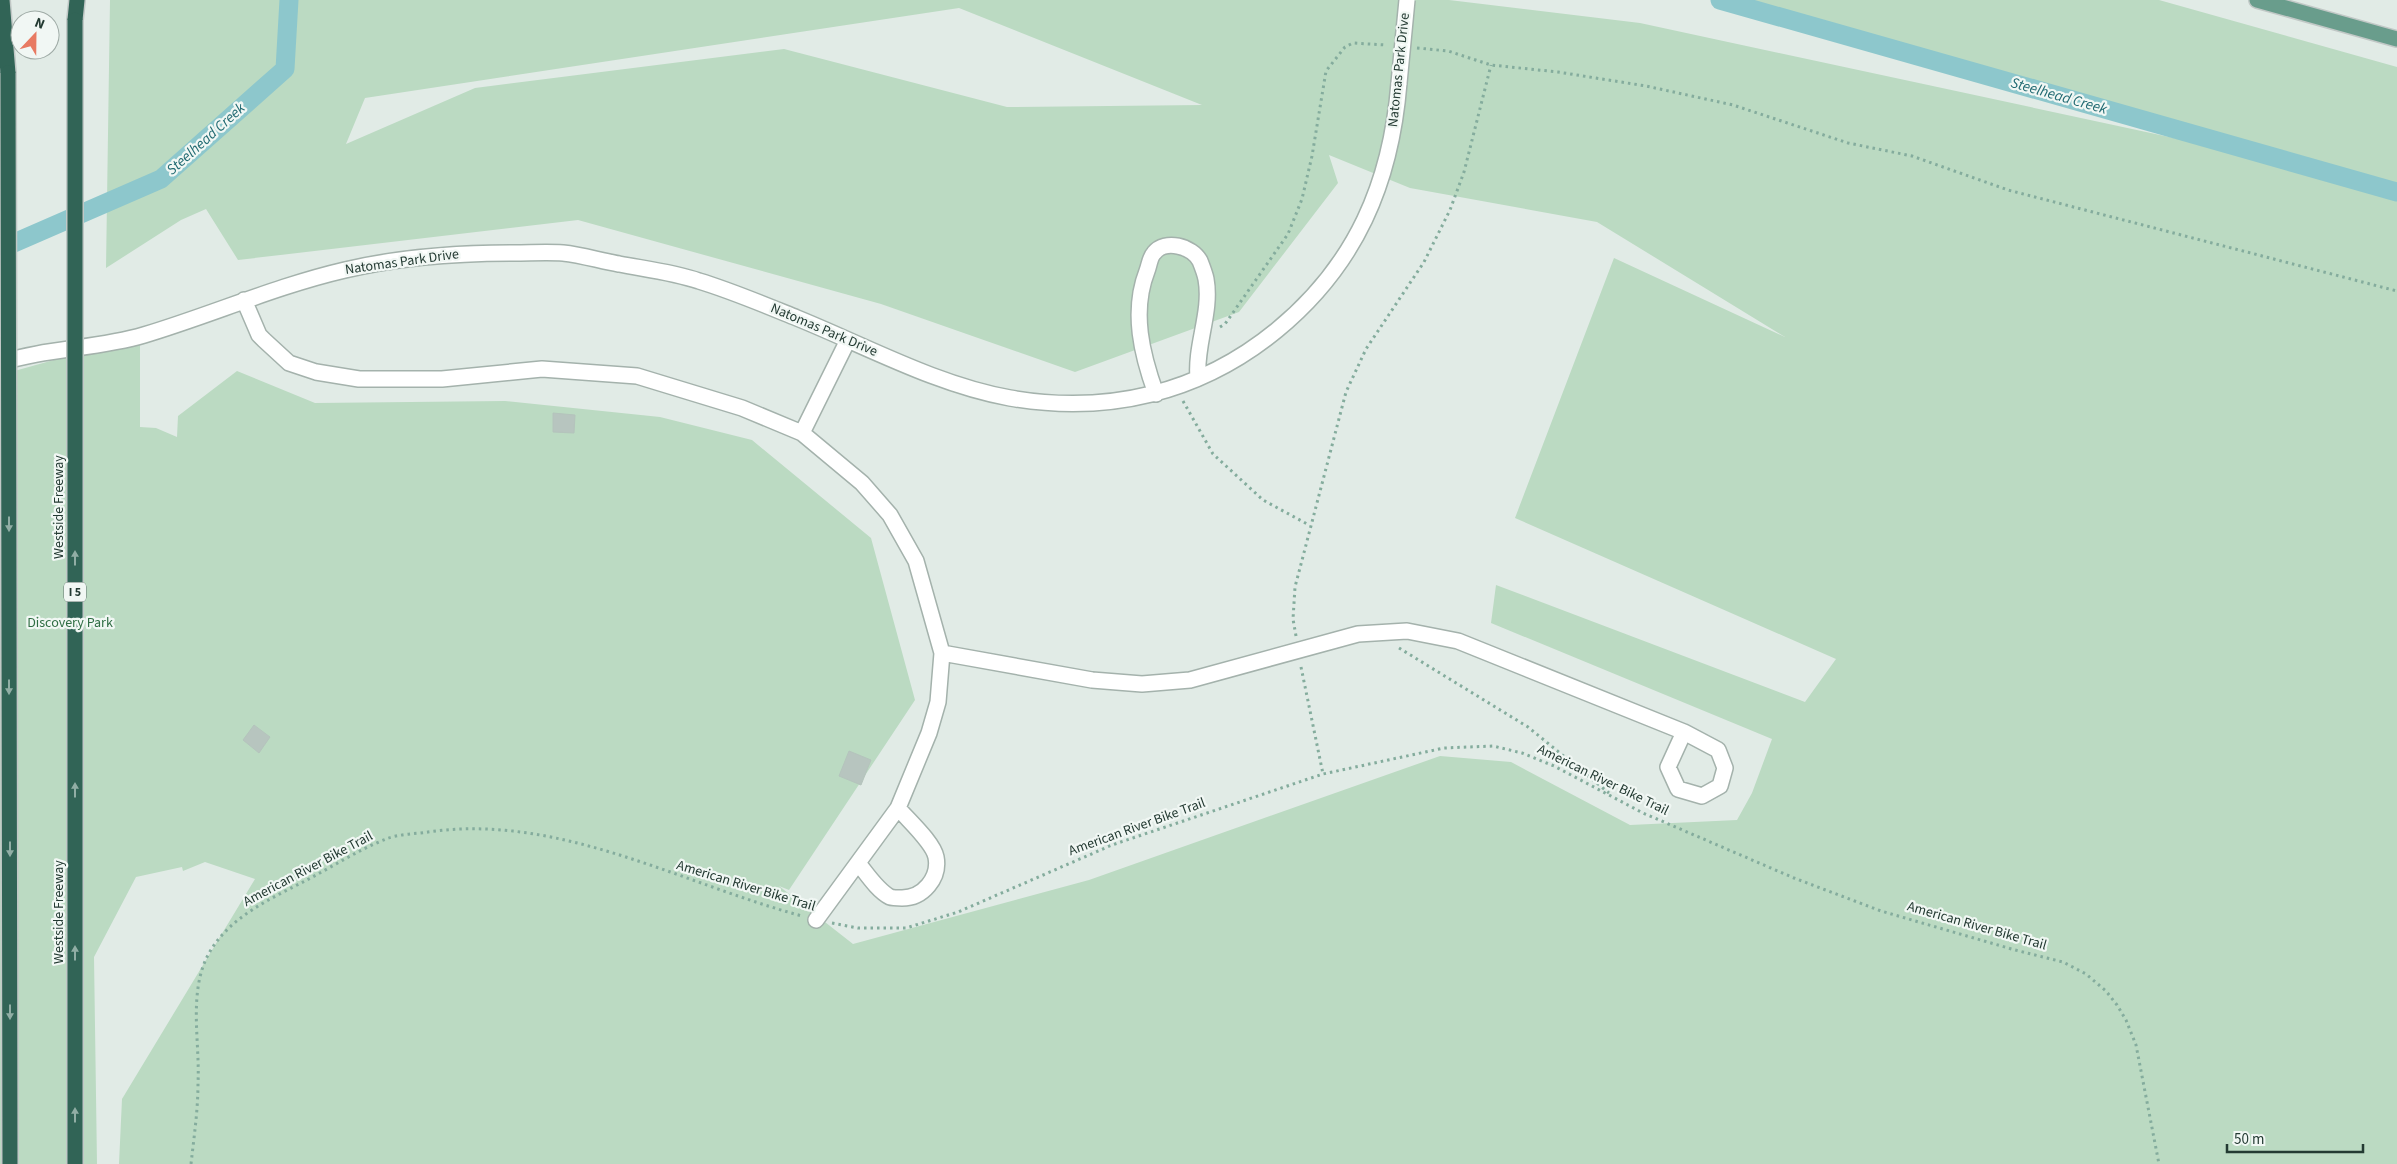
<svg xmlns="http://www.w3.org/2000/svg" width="2397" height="1164" viewBox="0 0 2397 1164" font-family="'Source Sans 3',sans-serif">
	<rect width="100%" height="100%" fill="#e1ebe6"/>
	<path fill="#bbdac2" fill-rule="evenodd" d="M110,0h1339l191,23 757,163v978h-2278l3,-65 133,-220 -50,-17 -22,9 -1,-4 -46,10 -42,80 3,207h-97v-789l140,-39v91l16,1 21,9 1,-21 59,-45 78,32 190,-2 155,16 92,23 119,98 44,162 -126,190 -10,-4 74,58 236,-64 351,-124 71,6 119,63 107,-5 15,-27 20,-54 -281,-116 5,-38 309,117 31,-43 -321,-141 99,-260 171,79 -188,-115 -187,-34 -81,-33 9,28 -99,129 -164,60 -194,-68 -303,-84 -340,40 -32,-51 -25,11 -75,48zM959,8l243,97 -195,2 -223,-58 -309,39 -129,56 19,-46z
		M1721,0h438l238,67v117z"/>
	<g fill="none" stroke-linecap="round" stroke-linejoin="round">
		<path stroke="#8dc7cc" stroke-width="19" d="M1720,0l677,192
			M0,249l161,-70 124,-110 4,-69"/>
	</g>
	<path fill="#b7c5bf" stroke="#b4c4bc" d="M553,413l22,2 -1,18 -21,-1z
		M254,725l16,12 -11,16 -16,-13z
		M849,751l22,9 -10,25 -22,-9z"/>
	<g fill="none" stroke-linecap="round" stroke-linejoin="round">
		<defs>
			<path id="minor" d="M244,300l15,35 5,5 25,23 27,9 43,7h83l100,-10 95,7 105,32 60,25 60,50 28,32 26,46 26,92 -4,49 -9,31 -31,75 -82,112
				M0,363c46,-15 97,-14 144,-28 67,-20 132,-49 201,-65 55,-13 113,-17 169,-17 16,0 33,-1 49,0 19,2 38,8 56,11 26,5 54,8 80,17 33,10 66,24 98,37 69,28 140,67 213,80 98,17 190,-5 267,-68 79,-65 114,-147 122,-247
				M1156,394c-14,-39 -25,-82 -9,-123 2,-5 3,-14 7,-18 11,-14 38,-7 46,8 2,5 5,13 6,18 6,33 -11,66 -8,99
				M802,433l46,-93
				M942,653l150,27 50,4 48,-4 168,-46 49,-3 51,10 226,91 34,18 7,18 -5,18 -18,10 -24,-7 -10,-22 16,-35
				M858,863c9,11 19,27 32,34 3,1 8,1 12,1 21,0 38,-20 34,-41 -3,-15 -28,-37 -38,-49"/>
			<path id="major" d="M2257,0l140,39"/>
			<path id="highway" d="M2,0l6,73
				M75,20l2,-20"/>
		</defs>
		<use href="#minor" stroke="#a4b2ac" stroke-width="18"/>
		<use href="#major" stroke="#c1c8c6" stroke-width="18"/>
		<use href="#highway" stroke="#c1c8c6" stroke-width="18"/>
		<path stroke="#84ac9d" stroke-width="3" stroke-dasharray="2.5 4" stroke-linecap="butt" d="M1417,48l31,3 43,14 67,7 88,14 87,19 115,38 64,13 96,34 389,101
			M1220,327l5,-3 63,-90 14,-35 10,-43 14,-85 19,-24 8,-4 33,2
			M1183,401l30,53 50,46 46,25
			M1296,636l-3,-17 2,-32 51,-195 20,-43 58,-87 26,-52 14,-38 27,-107
			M1399,648l129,79 81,66
			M1301,667l22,107
			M832,923l26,5h48l52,-16 154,-67 211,-71 121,-26 49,-2 29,7 32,13 89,47 151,65 87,33 134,39 48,12 23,12 20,17 11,14 9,15 10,25 23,119
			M191,1164c3,-27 7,-54 7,-81 2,-40 -9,-86 8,-124 19,-40 62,-59 99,-78 27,-14 53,-31 81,-42 12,-5 29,-5 42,-7 130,-19 252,51 374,84"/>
		<use href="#minor" stroke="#fff" stroke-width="15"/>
		<use href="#major" stroke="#699d8c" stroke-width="15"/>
		<use href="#highway" stroke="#316456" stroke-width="15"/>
		<defs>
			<path id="minor-bridge" d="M1399,83l8,-83"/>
			<path id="highway-bridge" d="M8,73l2,1091
				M75,1164v-1144"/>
		</defs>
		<use href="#minor-bridge" stroke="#a4b2ac" stroke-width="18" stroke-linecap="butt"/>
		<use href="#highway-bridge" stroke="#c1c8c6" stroke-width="18" stroke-linecap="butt"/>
		<use href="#minor-bridge" stroke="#fff" stroke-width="15"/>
		<use href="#highway-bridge" stroke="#316456" stroke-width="15"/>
	</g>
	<defs><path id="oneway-solid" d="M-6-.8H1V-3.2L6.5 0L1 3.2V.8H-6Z" transform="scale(1.25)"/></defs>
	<g fill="#91aea5">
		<use href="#oneway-solid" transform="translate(9 524) rotate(90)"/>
		<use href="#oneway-solid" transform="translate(75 558) rotate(-90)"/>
		<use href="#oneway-solid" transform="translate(9 687) rotate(90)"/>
		<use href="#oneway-solid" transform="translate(75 790) rotate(-90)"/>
		<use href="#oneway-solid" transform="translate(10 849) rotate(90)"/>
		<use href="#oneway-solid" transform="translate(75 953) rotate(-90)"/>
		<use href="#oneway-solid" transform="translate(10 1012) rotate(90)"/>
		<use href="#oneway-solid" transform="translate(75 1115) rotate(-90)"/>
	</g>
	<g text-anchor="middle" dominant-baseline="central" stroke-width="4.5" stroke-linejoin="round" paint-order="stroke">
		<rect fill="#f1f7f4" stroke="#61736c" stroke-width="1" x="64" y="582.5" width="22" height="19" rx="4"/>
		<g font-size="12" font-weight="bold" fill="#233a32">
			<text x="75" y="592">I 5</text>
		</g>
		<g font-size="14" fill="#233a32" stroke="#f1f7f4">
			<text transform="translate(1399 70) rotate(-84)">Natomas Park Drive</text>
			<text transform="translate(402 262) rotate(-8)">Natomas Park Drive</text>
			<text transform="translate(824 330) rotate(23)">Natomas Park Drive</text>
			<text transform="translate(59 507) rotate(-90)">Westside Freeway</text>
			<text transform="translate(1603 780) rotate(26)">American River Bike Trail</text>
			<text transform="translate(1137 827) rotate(-20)">American River Bike Trail</text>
			<text transform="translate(308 869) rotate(-28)">American River Bike Trail</text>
			<text transform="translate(746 886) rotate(17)">American River Bike Trail</text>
			<text transform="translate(59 912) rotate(-90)">Westside Freeway</text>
			<text transform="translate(1977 926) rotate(16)">American River Bike Trail</text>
		</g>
		<g font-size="14" fill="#306e44" stroke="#f1f7f4">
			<text x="70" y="623">Discovery Park</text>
		</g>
		<g font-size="15" font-style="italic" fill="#216a72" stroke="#f1f7f4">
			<text transform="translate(2059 96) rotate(16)">Steelhead Creek</text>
			<text transform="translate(206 139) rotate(-42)">Steelhead Creek</text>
		</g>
	</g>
	<g transform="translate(35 35) rotate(22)"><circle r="24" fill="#f1f7f4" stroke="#9faba6"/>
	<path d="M0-4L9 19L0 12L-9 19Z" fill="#e87a62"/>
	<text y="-8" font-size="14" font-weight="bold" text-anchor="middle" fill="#233a32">N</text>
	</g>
	<path d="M2227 1144v8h136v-8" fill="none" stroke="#233a32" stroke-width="2.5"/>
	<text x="2234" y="1144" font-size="15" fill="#233a32" stroke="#f1f7f4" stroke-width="4" paint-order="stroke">50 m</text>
</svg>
